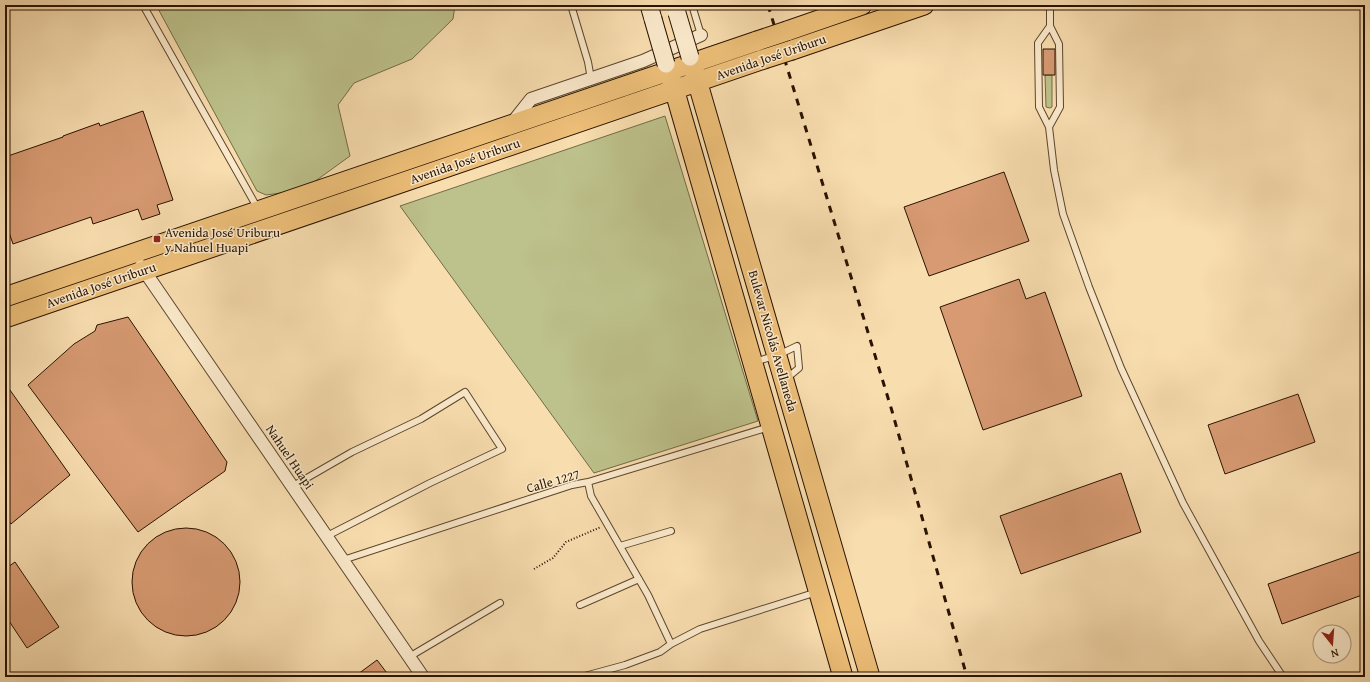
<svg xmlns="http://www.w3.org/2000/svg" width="1370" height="682" viewBox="0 0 1370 682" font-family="'Gentium Book Plus',serif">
	<rect width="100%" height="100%" fill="#f8ddaf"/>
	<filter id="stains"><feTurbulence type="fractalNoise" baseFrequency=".005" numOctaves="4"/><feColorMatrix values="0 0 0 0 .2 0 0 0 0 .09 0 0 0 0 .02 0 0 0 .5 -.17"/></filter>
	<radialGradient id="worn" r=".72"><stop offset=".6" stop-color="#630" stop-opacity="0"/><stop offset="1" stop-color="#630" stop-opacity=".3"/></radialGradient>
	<path fill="#bdc18b" stroke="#736a46" d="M156,5h299l-2,14 -41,40 -58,24 -16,22 12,51 -36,26 -19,9 -29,4 -9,-4z
		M1045,75h7v32l-2,1 -4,-1z
		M665,116l93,305 -164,52 -194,-267z"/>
	<path fill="#d79a72" stroke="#291300" d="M1043,49h12v26h-12z
		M143,111l30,89 -16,5 3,9 -18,6 -4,-11 -45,15 -2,-7 -78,27 -8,-23v-64l58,-20v-1l36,-13 1,3z
		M1004,172l25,69 -100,35 -25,-69z
		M1019,279l7,20 19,-7 37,104 -99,34 -43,-123z
		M128,317l99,145 -2,9 -87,61 -110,-147 46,-41 21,-13 2,-6z
		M5,383l65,92 -59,49 -6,-9z
		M1298,394l17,48 -90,32 -17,-49z
		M1121,473l20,59 -120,42 -21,-58z
		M132 582a54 54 0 1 1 108 0a54 54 0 1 1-108 0Z
		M1365,550v44l-83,30 -14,-40z
		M15,562l44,65 -32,21 -22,-33v-46z
		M377,660l13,17h-36z"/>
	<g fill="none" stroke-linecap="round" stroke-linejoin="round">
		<defs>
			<path id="lane" d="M143,5l115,204
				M571,5l17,57 3,17
				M692,5l9,30
				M1050,26l-12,17 1,64 10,20 5,43 9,44 26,73 32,81 62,135 76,138 24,36
				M1049,127l11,-20 -1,-63 -9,-18v-21
				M754,362l24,-7 19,-9 2,22 -13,11
				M588,482l3,14 57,99 23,49
				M293,486l59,-34 69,-33 44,-27 37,57 -72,34 -103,53
				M620,546l51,-15
				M343,560l229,-75 16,-3 181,-55
				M580,605l59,-26
				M409,657l91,-54
				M581,677l44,-12 35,-13 11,-8 29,-15 117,-37"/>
			<path id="street" d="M512,123l19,-24 112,-38 58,-26
				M141,266l282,411"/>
			<path id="secondary" d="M649,5l4,14"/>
			<path id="primary" d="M787,31l75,-26
				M792,50l132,-45
				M694,70l176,607
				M671,78l172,599
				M5,297l752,-256
				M5,318l759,-259"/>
		</defs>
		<use href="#lane" stroke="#5d462c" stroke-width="8"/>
		<use href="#street" stroke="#5d462c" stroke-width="14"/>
		<use href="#secondary" stroke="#291300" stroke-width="19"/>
		<use href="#primary" stroke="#291300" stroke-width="21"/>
		<path stroke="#291300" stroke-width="2" stroke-dasharray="1 2" stroke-linecap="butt" d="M534,569l19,-11 13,-16 35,-15
			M629,672l2,5"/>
		<use href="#lane" stroke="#fae9cb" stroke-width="6"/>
		<use href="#street" stroke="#fae9cb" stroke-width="12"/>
		<use href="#secondary" stroke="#fae9cb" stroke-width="17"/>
		<use href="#primary" stroke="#ecbe78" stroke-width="19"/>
		<path stroke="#291300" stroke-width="3" stroke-dasharray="7 7" stroke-linecap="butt" d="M768,5l124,406 75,266"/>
		<defs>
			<path id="secondary-bridge" d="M677,13l13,44
				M653,19l13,45"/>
			<path id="primary-bridge" d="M757,41l30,-10
				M764,59l28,-9"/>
		</defs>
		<use href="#secondary-bridge" stroke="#291300" stroke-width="19" stroke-linecap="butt"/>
		<use href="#primary-bridge" stroke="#291300" stroke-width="21" stroke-linecap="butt"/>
		<use href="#secondary-bridge" stroke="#fae9cb" stroke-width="17"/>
		<use href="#primary-bridge" stroke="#ecbe78" stroke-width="19"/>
	</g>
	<rect fill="#8f2418" stroke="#fae9cb" stroke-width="1.5" x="153" y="235" width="8" height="8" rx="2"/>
	<g text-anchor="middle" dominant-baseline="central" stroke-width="3" stroke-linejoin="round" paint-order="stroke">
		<g font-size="13" fill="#291300" stroke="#fae9cb">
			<text transform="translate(771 57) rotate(-19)">Avenida José Uriburu</text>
			<text transform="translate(465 161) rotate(-19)">Avenida José Uriburu</text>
			<text transform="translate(101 285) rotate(-19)">Avenida José Uriburu</text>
			<text transform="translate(773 341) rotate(74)">Bulevar Nicolás Avellaneda</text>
			<text transform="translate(290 457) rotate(56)">Nahuel Huapi</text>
			<text transform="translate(553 481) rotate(-16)">Calle 1227</text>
		</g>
		<g font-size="13" fill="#291300" stroke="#fae9cb" text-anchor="start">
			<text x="165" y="232">Avenida José Uriburu<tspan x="165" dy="15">y Nahuel Huapi</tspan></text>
		</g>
	</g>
	<rect width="1370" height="682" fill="none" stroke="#f8ddaf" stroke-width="20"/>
	<rect x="6" y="6" width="1358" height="670" fill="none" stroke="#291300" stroke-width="2"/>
	<rect x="10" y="10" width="1350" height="662" fill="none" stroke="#291300"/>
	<g transform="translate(1332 644) rotate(163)"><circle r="19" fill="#fae9cb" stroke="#a6937a"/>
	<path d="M0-3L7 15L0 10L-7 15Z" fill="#8f2418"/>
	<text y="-6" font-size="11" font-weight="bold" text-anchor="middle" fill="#291300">N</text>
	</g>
	<rect width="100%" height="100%" filter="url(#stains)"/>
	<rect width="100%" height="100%" fill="url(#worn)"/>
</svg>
